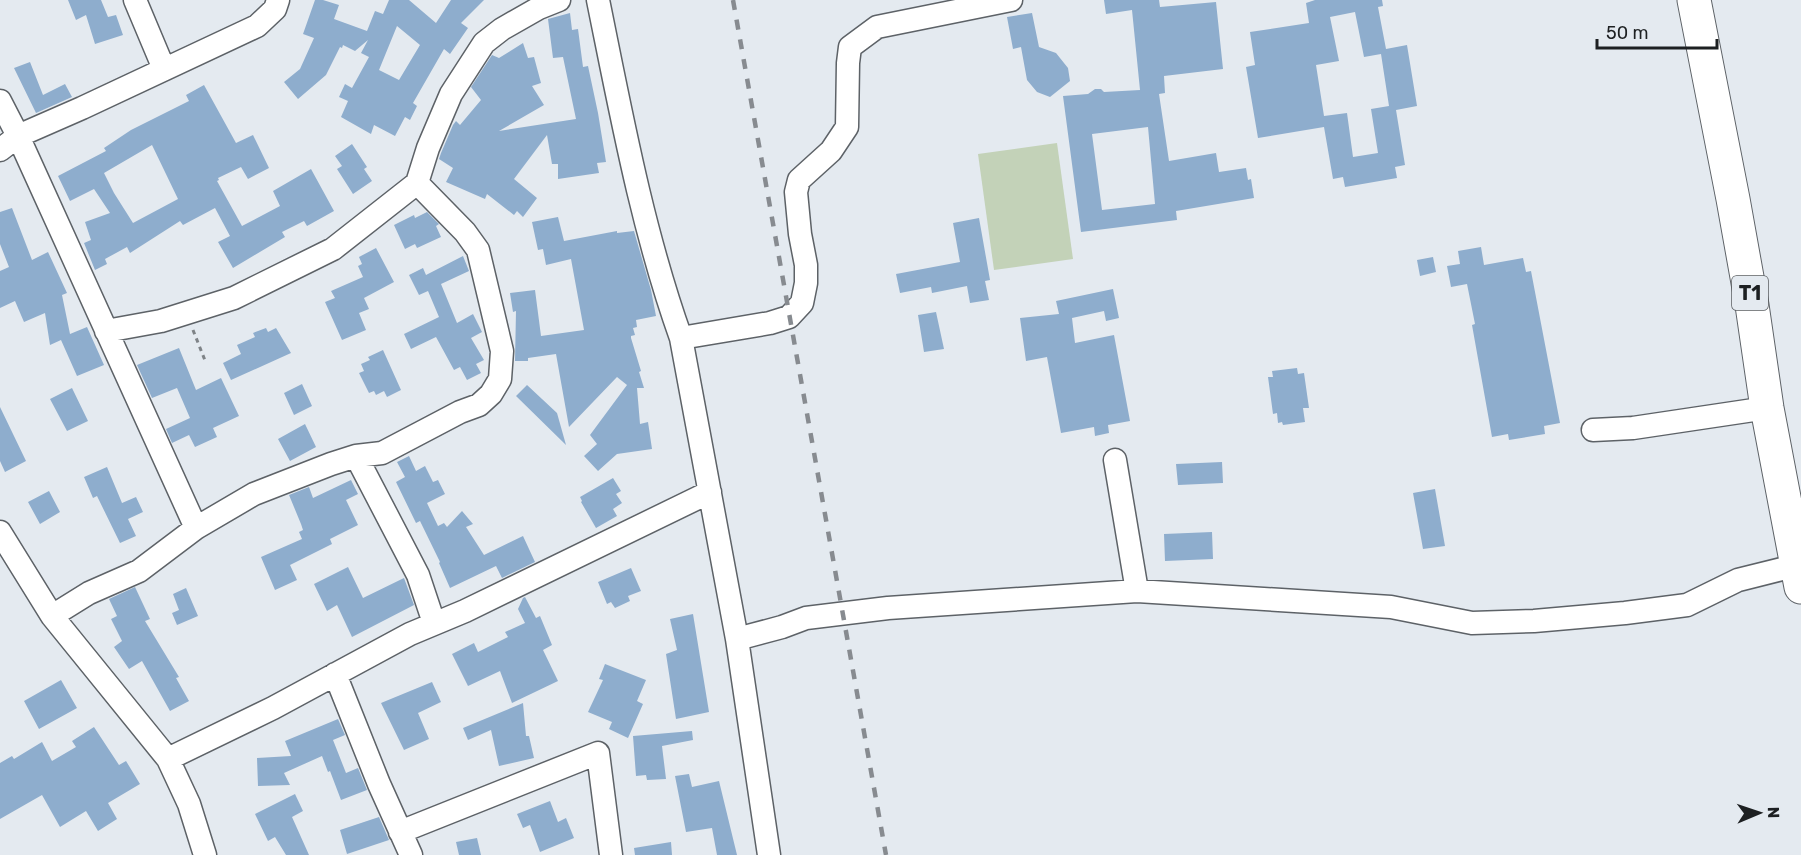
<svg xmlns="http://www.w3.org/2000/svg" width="1801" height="855" viewBox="0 0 1801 855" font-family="Rubik,sans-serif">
	<rect width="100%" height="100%" fill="#e4eaf0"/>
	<path fill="#c3d2b8" d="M1057,143l16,116 -79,11 -16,-116z"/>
	<path fill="#8eadcd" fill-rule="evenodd" d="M68,0h33l7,17 8,-2 7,20 -28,9 -9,-29 -10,5z
		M315,0h8l16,5 -5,14 33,12 8,-20 8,3 6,-14h20l27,23 15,-23h33l-23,23 7,5 -18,26 -6,-5 -31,54 4,3 -7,14 -5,-3 -10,19 -21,-11 -3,9 -30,-17 7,-16 -9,-4 6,-13 7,4 17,-31 -8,-4 7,-13 -13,11 -12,-6 -1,3 -2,-1 -14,28 -28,24 -14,-17 16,-13 14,-31 -11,-4zM397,26l23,19 -21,35 -20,-10z
		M1104,0h55l1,7 56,-5 7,67 -59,7 1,17 -6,1 10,67 47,-8 3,19 27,-4 2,12 3,-1 3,19 -78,13 1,9 -96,12 -18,-136 25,-2 7,-5h6l3,3 36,-2 -8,-80 -26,4zM1148,127l7,77 -53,6 -10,-76z
		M1315,0h67l1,6 -5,1 8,42 21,-4 10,61 -21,4 9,55 -10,2 2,11 -52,9 -2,-10 -10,2 -9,-52 -66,11 -12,-71 9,-2 -5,-33 59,-9 -3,-20zM1355,12l9,45 17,-3 8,52 -18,3 7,44 -25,4 -6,-44 -23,3 -8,-51 23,-4 -9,-44z
		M570,13l2,17 6,-1 5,38 5,-1 10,47 8,49 -9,1 2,10 -41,6v-15h-6l-5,-29 -33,44 23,19 -14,19 -6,-6 -3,4 -27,-21 -2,5 -39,-17 7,-14 -14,-9 2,-6 12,-28 3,-4 4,4 21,-25 -10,-13 21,-32 7,3 24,-15 5,15 6,-1 7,26 -9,3 12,19 -45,26 77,-12 -13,-62 -10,1 -5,-39z
		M1032,13l7,34 17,6 12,15 2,13 -20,16 -13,-5 -10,-12 -6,-33 -8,2 -6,-32z
		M30,62l13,33 22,-11 7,13 -36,16 -22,-45z
		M204,85l32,58 17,-8 16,33 -21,11 -7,-12 -23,11 1,2 -2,1 25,45 38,-20 -7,-15 38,-22 23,42 -27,15 -3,-5 -22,11 3,5 -52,31 -15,-26 12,-6 -15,-28 -32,17 -3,-4 -50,32 -3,-6 -22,12 2,5 -12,6 -11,-27 7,-3 -6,-18 25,-9 -16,-24 -24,12 -12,-25 48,-25 -2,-3 27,-18 58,-29 -3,-6zM152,145l26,54 -45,24 -19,-30 -10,-20z
		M352,144l15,23 -3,2 8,12 -19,13 -16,-25 5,-3 -7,-10z
		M12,208l20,52 16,-8 19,41 -5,2 8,39 17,-7 17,38 -27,11 -16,-36 -11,5 -5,-32 -21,9 -9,-21 -15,7v-37l9,-4 -9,-23v-32z
		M427,212l12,12 -3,2 5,11 -24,11 -2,-4 -10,5 -11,-24 20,-10 1,3z
		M558,217l6,24 53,-10v2l17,-2 17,59 5,26 -20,4 1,7 -4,1 2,7 -4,1v2l10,33 -2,1 5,16h-7l3,36 8,-2 4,27 -35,5 -19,17 -14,-15 13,-12 -7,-9 37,-50 -10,-8 -48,50 -13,-73 -28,4v3h-13l1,-50 -3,1 -3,-19 25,-3 6,46 43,-6 -13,-71 -25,6 -3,-16 -5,1 -6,-28z
		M979,218l11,62 -5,1 4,19 -19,3 -3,-17 -35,7 -1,-6 -31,6 -4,-19 64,-12 -7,-39z
		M1481,247l3,18 39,-7 3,14 5,-1 29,152 -16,3 1,8 -36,6 -1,-6 -16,3 -20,-112 3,-1 -8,-40 -16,3 -4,-21 13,-2 -2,-13z
		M376,248l18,34 -30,16 5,11 -10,4 7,17 -24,10 -17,-38 10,-4 -4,-7 32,-14 -5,-11 4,-2 -3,-7z
		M463,256l6,15 -28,13 16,39 16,-9 9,18 -11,6 13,22 -8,4 5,9 -14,7 -7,-13 -6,3 -18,-33 -25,12 -7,-15 35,-17 -11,-26 -9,4 -10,-20 14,-7 3,7z
		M1433,257l3,15 -16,4 -3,-16z
		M1113,289l6,29 -13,3 -2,-10 -32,7 3,25 39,-8 16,86 -22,4 1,8 -14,3 -1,-9 -33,6 -14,-76 -21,4 -6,-43 39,-4 -3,-13z
		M936,312l8,37 -20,3 -6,-37z
		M266,328l2,4 8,-4 15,25 -60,27 -8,-17 18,-9 -4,-9 18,-8 -2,-4z
		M179,348l17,42 25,-12 18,38 -26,12 4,9 -22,10 -6,-12 -17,8 -6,-14 24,-11 -13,-30 -25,10 -15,-33z
		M383,350l18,40 -14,7 -3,-6 -8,4 -2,-4 -5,2 -10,-20 5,-2 -3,-7 9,-4 -2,-3z
		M1297,368l1,6 6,-1 5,35h-6l2,14 -22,3 -1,-3 -4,1 -1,-10 -4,1 -5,-37h5l-1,-6z
		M302,384l10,22 -18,9 -10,-22z
		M527,385l30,28 9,32 -50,-49z
		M72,388l16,33 -21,10 -17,-32z
		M0,407l26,54 -21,11 -5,-11z
		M305,424l11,23 -26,14 -12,-22z
		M409,456l7,15 9,-5 8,16 5,-2 7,14 -18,9 11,23 6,-3 3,4 15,-16 11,13 -7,3 18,28 39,-19 12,26 -33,16 -6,-12 -46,22 -11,-25 1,-1 -20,-41 -4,2 -20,-41 9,-5 -8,-15z
		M1222,462l1,21 -45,2 -2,-21z
		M107,467l15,36 14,-6 7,15 -15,7 8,17 -16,7 -23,-47 -4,2 -9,-21z
		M613,478l8,13 -5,3 6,9 -9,6 4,7 -21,12 -15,-26 1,-1 -2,-4z
		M351,480l7,14 -12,6 12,25 -28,14 2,5 -42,21 7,15 -22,10 -14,-33 41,-18 -3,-7 4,-2 -2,-6 -12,-29 20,-8 4,11z
		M1435,489l10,57 -22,3 -10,-56z
		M49,491l11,21 -20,12 -12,-22z
		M1212,532l1,27 -48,2 -1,-27z
		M348,567l15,31 41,-20 10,27 -62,32 -15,-32 -10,6 -13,-27z
		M631,568l10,23 -13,5 2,5 -15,7 -4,-6 -4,2 -9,-22z
		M135,587l15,32 -5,2 34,56 -3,1 13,23 -19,10 -28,-50 -13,8 -15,-22 8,-6 -11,-22 6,-3 -8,-17z
		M186,588l12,28 -21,9 -5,-12 7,-3 -6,-16z
		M525,597l11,21 4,-2 12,29 -9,5 15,31 -46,22 -12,-32 -32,15 -16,-32 22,-11 4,9 30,-15 -3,-5 20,-9 -7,-14 5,-11z
		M693,614l16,98 -33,7 -10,-65 11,-4 -7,-31z
		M605,664l41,16 -9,21 6,3 -15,34 -19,-9 3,-7 -24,-10 15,-32 -4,-1z
		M61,680l16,28 -38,21 -15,-28z
		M432,682l9,20 -23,11 11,26 -25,11 -23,-47z
		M523,703l3,33h3l5,22 -35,8 -8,-36 -23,10 -5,-12z
		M338,719l7,16 -12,5 13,33 12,-5 9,22 -26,10 -11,-29 -2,1 -6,-16 -38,17 6,12 -32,1 -1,-28 34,-2 -6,-15z
		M94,727l25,38 7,-4 14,23 -32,19 9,16 -19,12 -12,-20 -26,16 -18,-32 -42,24v-56l12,-7 2,3 28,-17 10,19 24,-14 -4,-6z
		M692,731l1,9 -31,6 4,33 -19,1 -1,-5 -10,1 -3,-40z
		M689,774l3,13 27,-6 18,74h-20l-5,-27 -26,4 -11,-56z
		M295,794l8,17 -11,6 17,38h-23l-11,-18 -7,4 -13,-27z
		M550,801l8,21 8,-4 8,20 -34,14 -10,-27 -7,3 -6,-14z
		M379,817l10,23 -42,14 -7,-24z
		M477,838l4,17h-22l-3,-13z
		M671,842l1,13h-37l-1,-7z"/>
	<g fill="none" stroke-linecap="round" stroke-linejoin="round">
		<defs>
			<path id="minor" d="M135,0l29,69
				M598,0c23,113 44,229 83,338l56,301 32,216
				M0,101l18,35 178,392
				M0,150l18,-14 64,-28 175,-82 18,-17 3,-9
				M106,331l55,-10 73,-23 99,-49 84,-66 11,-35 23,-54 33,-51 18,-14 37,-21 20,-8
				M681,338l89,-15 19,-6 13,-14 4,-20v-18l-6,-31 -4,-42 3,-12 32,-29 16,-24 1,-64 2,-16 27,-20 134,-27
				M1593,430l40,-2 134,-20
				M356,456l62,119 16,48
				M1115,460l22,131
				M0,532l52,84 116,143 21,45 16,51
				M52,616l37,-23 50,-22 57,-43 58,-34 77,-30 25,-8 26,-3 78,-41 19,-7 12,-11 9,-15 2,-28 -24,-101 -13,-18 -48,-49
				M737,639l45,-12 24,-9 82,-10 249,-17 254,16 81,16 62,-2 91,-8 62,-8 51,-25 60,-15
				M335,674l44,110 32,71
				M168,759l105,-51 137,-74 55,-23 245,-119
				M400,832l198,-79 13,102"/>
			<path id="highway" d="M1694,0l39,199 19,106 15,103 34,179"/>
		</defs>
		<use href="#minor" stroke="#5d6267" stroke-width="25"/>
		<use href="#highway" stroke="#5d6267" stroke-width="35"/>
		<path stroke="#7e8387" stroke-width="3" stroke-dasharray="4.5 4.5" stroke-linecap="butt" d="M193,330l13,33"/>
		<use href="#minor" stroke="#fff" stroke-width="22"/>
		<use href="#highway" stroke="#fff" stroke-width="33"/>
		<path stroke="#878b90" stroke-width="4.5" stroke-dasharray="10 10" stroke-linecap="butt" d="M733,0l153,855"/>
	</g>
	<g text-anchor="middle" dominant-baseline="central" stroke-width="4.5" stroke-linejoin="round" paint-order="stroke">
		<rect fill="#e4eaf0" stroke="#595d60" stroke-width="1.5" x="1732" y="276" width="36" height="34" rx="4.5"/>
		<g font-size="20" font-weight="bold" fill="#1d2022">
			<text x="1750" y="293">T1</text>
		</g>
	</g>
	<g transform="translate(1759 813) rotate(88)" stroke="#e4eaf0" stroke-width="4.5" paint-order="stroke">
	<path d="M0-4.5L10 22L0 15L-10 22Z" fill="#1d2022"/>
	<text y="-9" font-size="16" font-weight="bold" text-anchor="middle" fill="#1d2022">N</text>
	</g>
	<path d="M1597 39v9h120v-9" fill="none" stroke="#1d2022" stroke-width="3"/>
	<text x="1606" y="39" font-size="18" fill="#1d2022" stroke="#e4eaf0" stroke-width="4.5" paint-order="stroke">50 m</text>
</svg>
